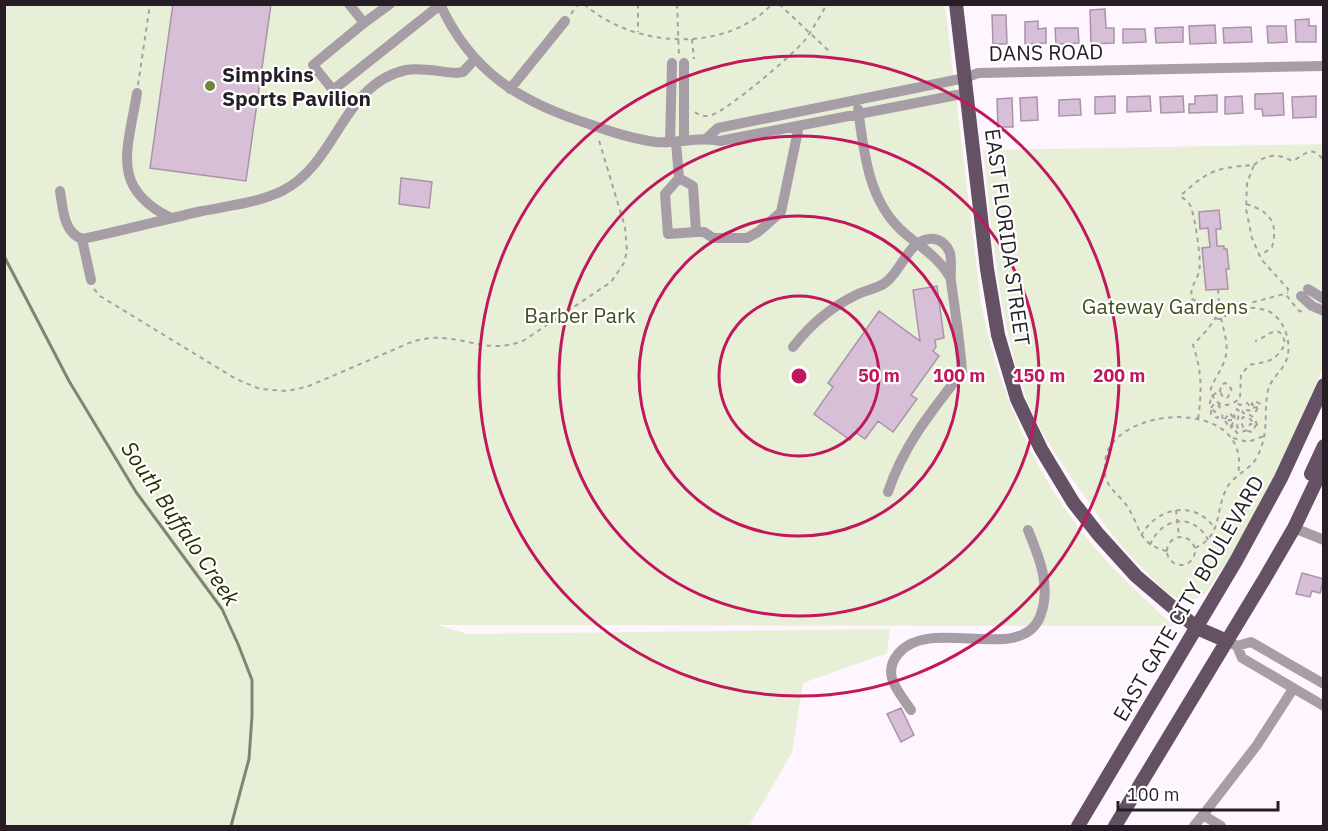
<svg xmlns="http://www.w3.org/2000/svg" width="1328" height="831" viewBox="0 0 1328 831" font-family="'IBM Plex Sans',sans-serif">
	<rect width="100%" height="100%" fill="#fff5ff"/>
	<path fill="#e7efd7" d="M4,5h941l36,298c18,90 55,176 115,246 24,28 52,53 78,77l-736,-1 29,9 423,-5 -3,24 -84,30 -11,70 -43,73h-744z
		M1323,144v224l-52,117 -26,50 -40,59c-27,17 -41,-5 -60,-23 -23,-22 -42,-48 -60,-74 -21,-30 -44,-61 -58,-97 -29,-79 -34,-166 -44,-250z"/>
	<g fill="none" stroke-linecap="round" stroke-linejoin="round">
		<path stroke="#808472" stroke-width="3" d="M4,256l65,125 67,111 86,117 16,35 14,36v36l-3,43 -18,67"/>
	</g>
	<path fill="#d7bfd7" stroke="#aa93aa" stroke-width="1.5" d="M173,4h98l-25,177 -96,-13z
		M1105,9l1,19h8v15l-23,1 -1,-34z
		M992,15h14l1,29h-14z
		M1309,19v7h7v16h-20l-1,-22z
		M1038,21v8l8,-1v15l-21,1v-22z
		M1215,25l1,18 -26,1 -1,-18z
		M1267,26h19l1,16 -19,1z
		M1183,27v15l-27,1 -1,-15z
		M1251,27l1,15 -28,1 -1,-15z
		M1055,28h23l1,15 -23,1z
		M1123,29h22l1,13 -23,1z
		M1283,93l1,22 -21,1 -1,-7h-7v-15z
		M1217,95v17l-28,1v-9h6v-8z
		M1115,96v17l-20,1v-17z
		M1150,96l1,15 -24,1v-15z
		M1183,96l1,16 -23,1 -1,-16z
		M1242,96l1,17 -18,1v-17z
		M1316,96v21l-23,1 -1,-21z
		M1037,97l1,23 -17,1 -1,-23z
		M1012,98l1,29h-15l-1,-28z
		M1080,99l1,16 -22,1v-16z
		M401,178l31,4 -3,26 -30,-4z
		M1219,210l2,19h-5l1,17h7v3h3l2,20h-3l2,20 -22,1 -4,-42 8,-1 -2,-19 -8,1 -1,-17z
		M937,286l7,52 -9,2 1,7 -3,4 6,5 -28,39 6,4 -24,33 -15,-11 -13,18 -10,-7 -5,8 -36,-26 19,-27 -5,-4 51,-72 41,30 -7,-51z
		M1302,573l22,6 -4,14 -8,-2 -2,6 -14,-3z
		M901,708l13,27 -13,7 -14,-28z"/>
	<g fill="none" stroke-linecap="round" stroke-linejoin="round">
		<path stroke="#a89ea8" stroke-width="2" stroke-dasharray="4.5 4.5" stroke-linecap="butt" d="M584,4c49,44 141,50 188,0
			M638,4v28
			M677,4l2,52
			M779,4l50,47
			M571,14l7,-10
			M692,39l2,20
			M138,85l12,-81
			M695,112c5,4 10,5 17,3 17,-6 81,-60 93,-75 8,-11 15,-24 22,-36
			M1254,165c12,-11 24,-12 38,-4 14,-6 19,-18 32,0
			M1246,204c23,7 33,18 26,43l-12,9
			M94,289l6,7 136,83 24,10 27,2 10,-2 12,-3 105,-45c9,-2 19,-4 28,-3 31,2 49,15 81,3l88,-59 13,-19 3,-12 -2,-24 -27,-90
			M1218,289l1,14
			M1211 311a8 8 0 1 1 16 0a8 8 0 1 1-16 0Z
			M1235,307l53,-14
			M1212,309l-20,-10c-3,-11 4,-17 7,-27 3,-9 -4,-57 -9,-67 -2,-4 -6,-6 -10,-9 29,-26 35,-28 74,-31l-7,18 -1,26 6,29 9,21 27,30 -1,7 11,14 4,2
			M1221,318c3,14 9,29 3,44 -4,11 -11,18 -14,30 9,16 15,16 30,7l1,-24 8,-10c20,-4 26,-3 36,-21 -5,-25 -18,-6 -30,-3
			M1220,392l1,-7 4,-2 4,2 3,6 -5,7 -4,-1 -3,-5c-7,0 -11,8 -10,15l1,1 3,-4h3l3,3 -5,5 -4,-4v6l6,4 5,-4 1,7 7,-8 5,7 -1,-6 3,-5 2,2 -2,16 3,2 3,-2 -2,-6 2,-4 6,1 7,7 -4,7 -4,-1 2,-7 7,1c-2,-7 -6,-11 -14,-12l-1,-3 14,1 4,-7 -3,-2h-5v3l3,-1 2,3 -5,1 -5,-5 -7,2 -5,-3
			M1198,419c4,-27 4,-48 -5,-74l15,-16 8,-12
			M1225,421l5,7 2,-1 -4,-5 1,-2h5l-2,5 5,8 11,-3
			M1233,438l15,4 16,-6
			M1176,510l3,27
			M1141,536c15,-29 55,-37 74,-7
			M1167 551a14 14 0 1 1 28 0a14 14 0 1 1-28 0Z
			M1150,545c11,-28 44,-33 58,-5
			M1195,548c29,-13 19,-39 33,-62 8,-12 23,-17 29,-29 13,-25 6,-43 11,-67 3,-12 16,-20 19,-32 5,-16 -3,-40 -19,-47 -12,-5 -29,-3 -42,-2
			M1167,551c-30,-7 -26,-24 -40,-45 -6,-9 -16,-15 -20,-25 -3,-5 -2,-13 -2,-18 2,-57 148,-69 133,11"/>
		<path stroke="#a79da7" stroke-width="10" d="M349,4l15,19 -51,42 20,25 107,-85
			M440,4c31,68 80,98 149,120 22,8 44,15 67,18 22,2 43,-6 64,-1l247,-48
			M364,23l26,-19
			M684,63v78
			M510,89l55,-68
			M137,93c-9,56 -28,95 34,125
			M858,109c6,43 10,89 42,120 18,17 37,26 50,48
			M707,138l11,-10 247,-50 13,-5 346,-7
			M670,142l2,-79
			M676,142l3,36 14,8 3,46 -28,2 -3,-40 14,-16
			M60,191c3,17 3,41 22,48 40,-8 80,-19 120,-28 26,-5 55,-8 80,-20 56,-28 60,-107 124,-121 15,-3 34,2 50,3l7,-1 12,-13
			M696,232h8l9,6h34l11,-6 23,-20 18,-86
			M82,239l9,41
			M1308,289l16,10
			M1301,296l11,10 12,5
			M793,347c17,-22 38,-40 63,-52 10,-5 20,-6 29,-12 16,-11 23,-42 44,-44 10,-2 18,6 21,14 2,9 0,19 1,28 4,30 9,60 11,91 -30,39 -58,72 -74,120
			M1294,528l30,12
			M1227,641l10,5 5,12 82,48
			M1237,646l14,-4 73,42
			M911,710c-12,-18 -30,-35 -13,-56 32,-40 126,13 143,-40 10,-29 -2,-57 -13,-84
			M1194,826l9,-11
			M1221,826l-18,-11 54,-70 36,-56"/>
		<path stroke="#645264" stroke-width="14" d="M956,4l31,265 11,66 19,64 24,50 32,53 25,32 38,42 61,52 30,13
			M1311,474l13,-28
			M1078,826l158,-265 45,-83 43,-93
			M1115,826l150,-248 29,-50 30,-63"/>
	</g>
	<g fill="none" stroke="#c2185b" stroke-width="3">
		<circle cx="799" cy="376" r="80"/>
		<circle cx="799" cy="376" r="160"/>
		<circle cx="799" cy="376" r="240"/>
		<circle cx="799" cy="376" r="320"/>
	</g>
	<circle fill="#728637" stroke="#fff" stroke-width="2" cx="210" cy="86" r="6"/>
	<g text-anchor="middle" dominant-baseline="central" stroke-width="4.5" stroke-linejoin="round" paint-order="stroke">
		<g font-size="21" fill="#261d26" stroke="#fff">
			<text transform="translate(1046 52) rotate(-1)">DANS ROAD</text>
			<text transform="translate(1008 237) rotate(82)">EAST FLORIDA STREET</text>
			<text transform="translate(1188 598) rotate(-60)">EAST GATE CITY BOULEVARD</text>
		</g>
		<g font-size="21" font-weight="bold" fill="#261d26" stroke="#fff" text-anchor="start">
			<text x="222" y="74">Simpkins<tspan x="222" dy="24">Sports Pavilion</tspan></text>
		</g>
		<g font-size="21" fill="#414e1d" stroke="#fff">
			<text x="1165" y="306">Gateway Gardens</text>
			<text x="580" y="315">Barber Park</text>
		</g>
		<g font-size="22" font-style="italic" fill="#263100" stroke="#fff">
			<text transform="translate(181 523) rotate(56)">South Buffalo Creek</text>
		</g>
	</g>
	<circle cx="799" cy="376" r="9" fill="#c2185b" stroke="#fff" stroke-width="3"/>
	<g font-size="18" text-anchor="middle" font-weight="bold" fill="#c2185b" stroke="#fff" stroke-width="4.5" stroke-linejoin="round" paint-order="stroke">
		<text x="879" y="382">50 m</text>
		<text x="959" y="382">100 m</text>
		<text x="1039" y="382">150 m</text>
		<text x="1119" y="382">200 m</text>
	</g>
	<rect width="1328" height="831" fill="none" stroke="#261d26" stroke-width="12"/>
	<path d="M1118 801v9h160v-9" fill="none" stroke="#261d26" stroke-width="3"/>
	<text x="1127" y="801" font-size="18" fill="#261d26" stroke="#ffffff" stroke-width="4.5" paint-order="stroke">100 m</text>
</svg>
